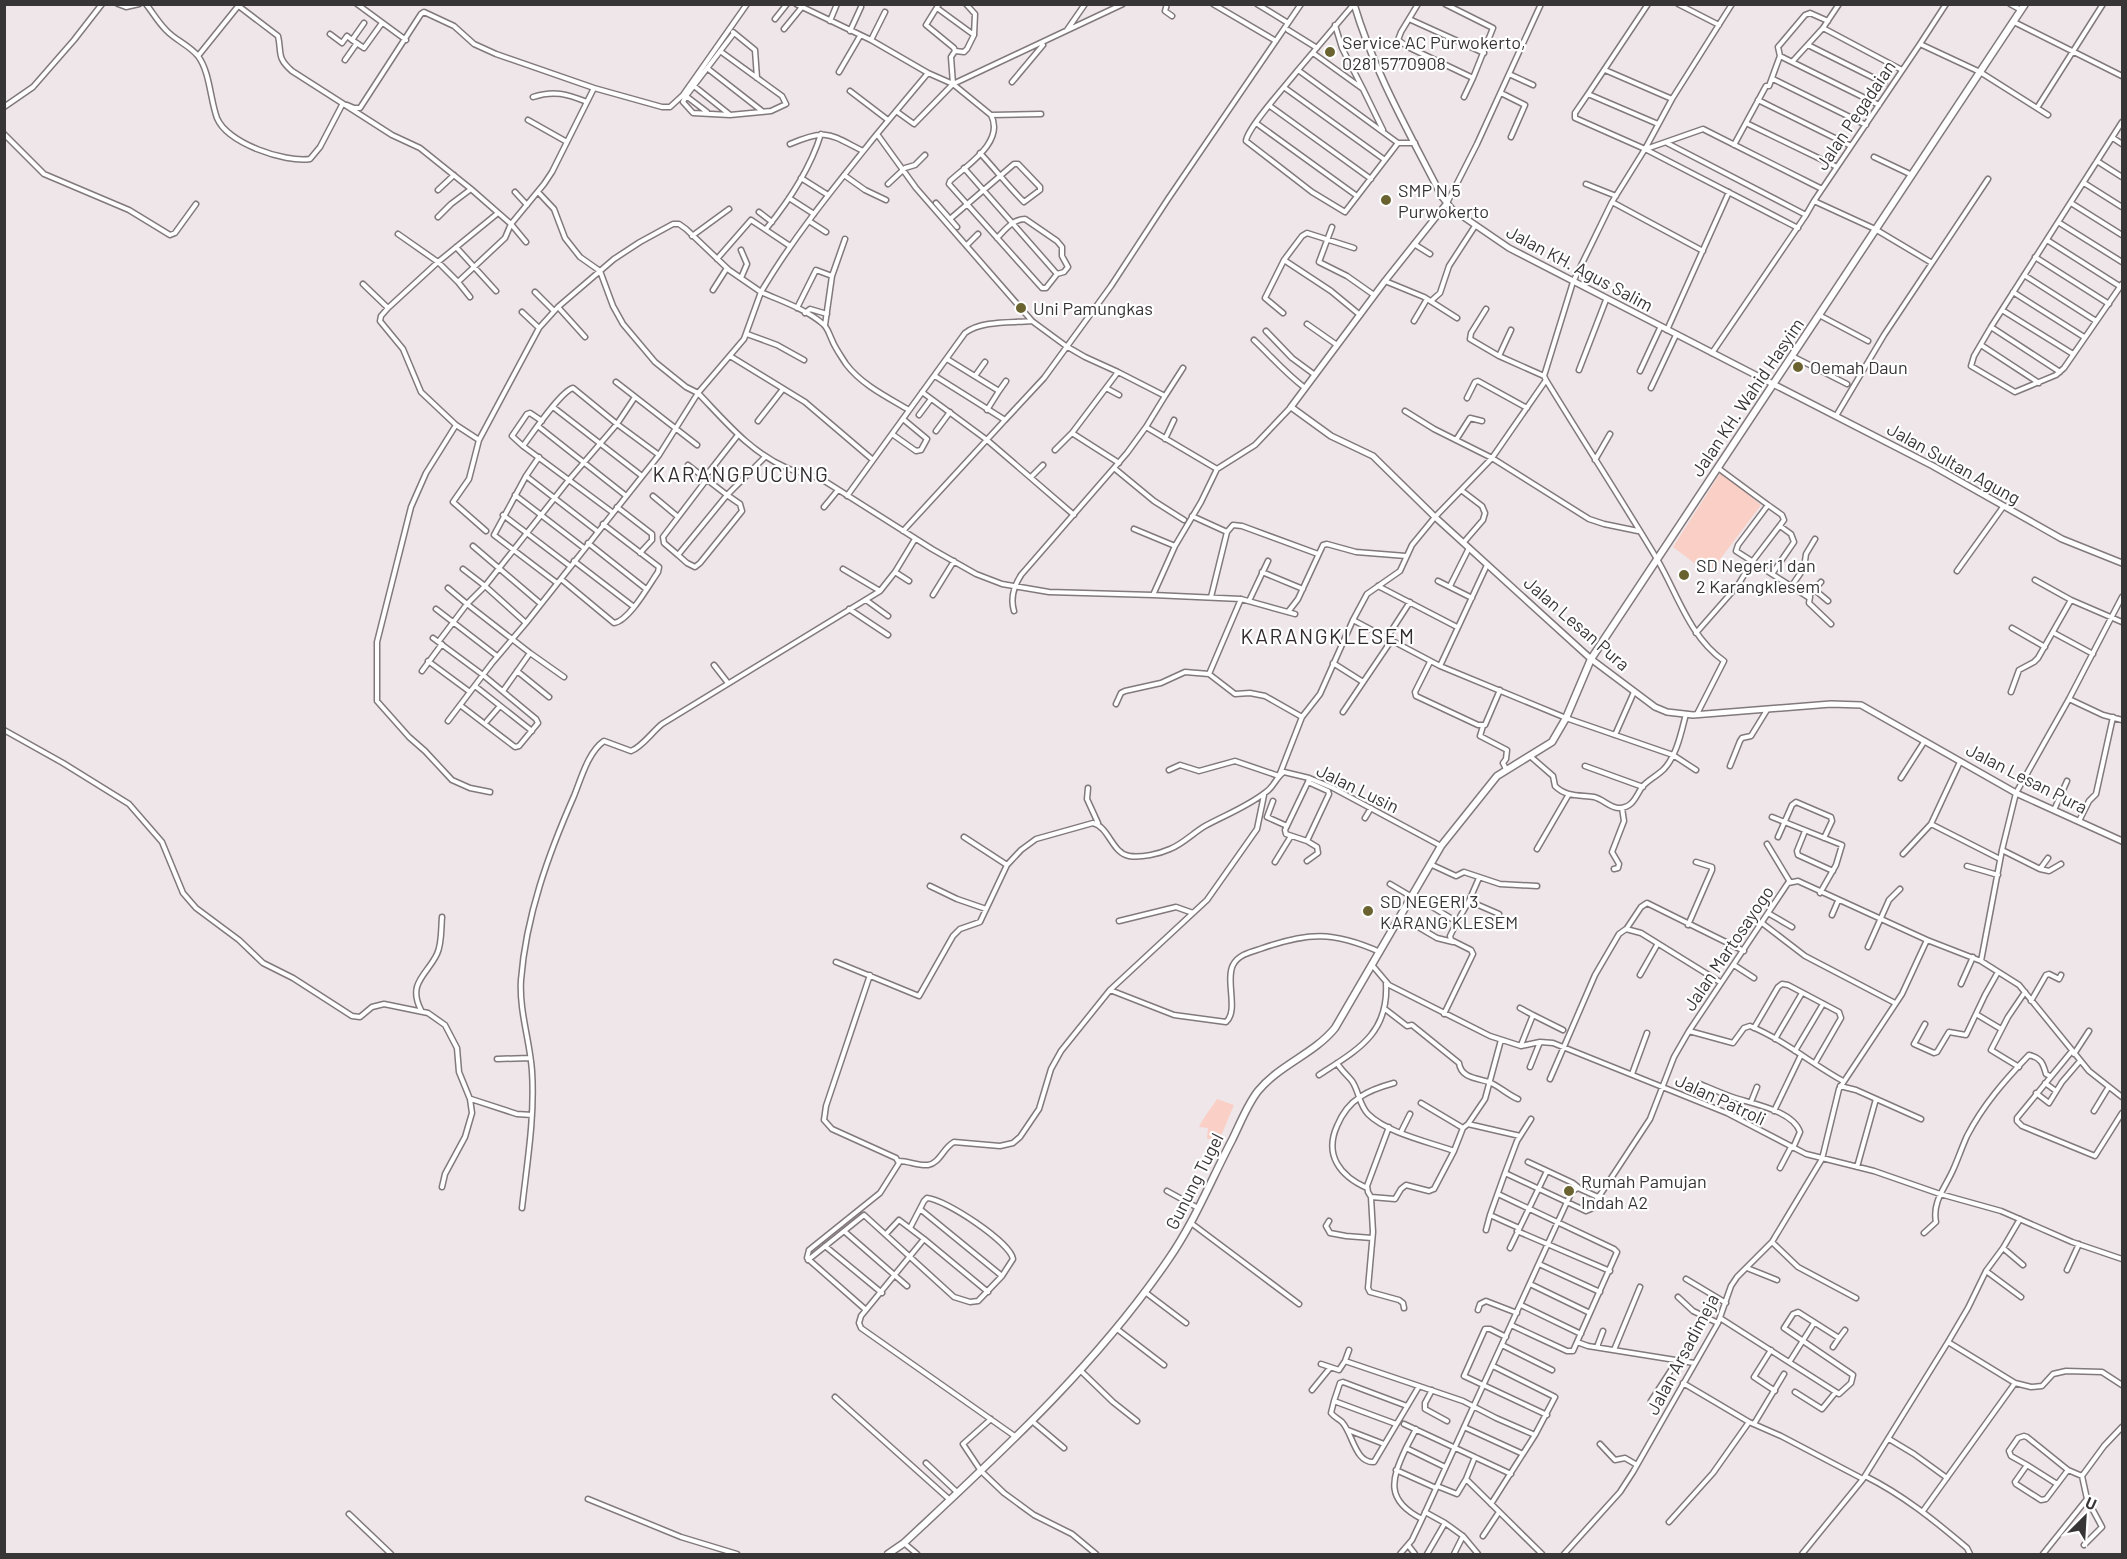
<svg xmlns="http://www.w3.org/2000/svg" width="2127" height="1559" viewBox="0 0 2127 1559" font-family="Barlow,sans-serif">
	<rect width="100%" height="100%" fill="#eee6e9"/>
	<path fill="#facfc5" d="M1721,472l40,33 -52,69 -36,-27z
		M1217,1099l17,6 -16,38 -11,-5 1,-10 -9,-1c5,-11 12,-18 18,-28z"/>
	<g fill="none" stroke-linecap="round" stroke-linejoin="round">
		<path stroke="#cac3c5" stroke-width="4" stroke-dasharray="4 2" stroke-linecap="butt" d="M1876,79l13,7"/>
		<defs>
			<path id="minor" d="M118,4l8,3 13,-3
				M146,4c7,9 12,18 20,26 9,10 23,15 32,26 12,16 12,43 19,62 10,25 68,45 93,41l10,-12 22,-42
				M236,4l42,32c4,17 -2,21 14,35l100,64 28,13 51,41 40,35 15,18
				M357,4l49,36
				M747,4l-64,91 -13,12h-8l-68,-19 -42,84 -8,12 -33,40 -6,14 -47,44 -20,-20 -50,46 -7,8 -1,5 23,28 18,43 35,33 23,15 60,-112 19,-21 56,-48 26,-17 33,-18h6l7,5 43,41 32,22c33,-56 75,-107 116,-158
				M796,4l75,36 57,33 25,11 170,-80
				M939,4l-13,21 28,23 1,3 -4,6 2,27 38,31c14,27 -24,50 -41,66l-1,3 93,104h4l11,-14 7,-2 4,-5 -6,-11v-9l-5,-6 -32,-22c-12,0 -20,11 -28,19
				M1167,4l-2,7 7,5
				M1213,4l63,37
				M1257,4l31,19
				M1418,4l-17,28 -3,8 10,7 65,31 20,-50 -48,-24
				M1648,4l-60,90 -13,19v5l70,31 153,79
				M1678,4l41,21
				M2010,4l11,6
				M937,8l37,27
				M775,19l12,-15
				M1409,19l75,34
				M830,21l7,-17
				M2014,22l108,54
				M364,23l-12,17 12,8 18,-25
				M1335,25l7,23 21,41
				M1823,28l79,42
				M784,29l18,-22
				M1067,30l18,-26
				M1288,30l29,18
				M850,31l11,-24
				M733,32l22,18 2,28
				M330,34l12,9 5,-7 5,4
				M871,40l14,-28
				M1920,44l26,-40
				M1808,45l68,34
				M720,51l62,45 4,8 -15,7 -41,4 -37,-2 -10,-11 3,-6 48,-63
				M955,51l9,1 3,-3 7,-14 1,-21 -9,-10
				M1313,53l50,36 20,41
				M198,56l41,-51
				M1780,56l-2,-9 27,-32 5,-2 18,8
				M345,60l12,-17
				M1792,62l87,43
				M707,68l55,43
				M1298,70l100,73 -53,69 -33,-20 -66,-51c1,-13 42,-58 52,-71z
				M1298,70l56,-66
				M1605,70l67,29
				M839,72l21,-36
				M928,73l-51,61 39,54 116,133 34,25 19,11 33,15 47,24 -19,31 71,42 38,-24 36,-38
				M1509,74l24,11
				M1773,79l93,46
				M1012,82l31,-37
				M694,86l35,28
				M1285,88l100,72
				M850,91l38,29
				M1501,93l24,12 -14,32
				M1588,94l70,30
				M686,96l21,16
				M533,97c21,-7 34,-3 54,5
				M1464,97l9,-19
				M1758,100l93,46
				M347,105l7,3h6l61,-94 3,-2 30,14 20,18 22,10 98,34
				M1270,106l101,73
				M4,107l29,-20 41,-47 28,-36
				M2037,108l66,-104
				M896,111l18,13 39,-40
				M991,115l50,-1
				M528,120l39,22
				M2122,122l-131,205 -17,29 -3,10 44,26 41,-17 8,-7 58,-84
				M1256,123l101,73
				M1746,123l91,44
				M4,134l40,40 85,36 41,25 5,-2 21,-29
				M2113,138l9,6
				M1398,143h17
				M1667,143l139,72 8,-14
				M790,144c37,-16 39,-10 73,7
				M1734,145l32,-59h3l11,-30 12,6 31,-34 16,-24
				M1646,149l57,-20 119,60
				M1874,157l38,18
				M2097,161l25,16
				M964,168l93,106
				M844,175l21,15 21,10
				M801,178l27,17
				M1988,179l-56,84 -57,-34 -61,-28 106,-157 60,28 68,43
				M2084,183l38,24
				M888,184l17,-16 10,-3 10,-10
				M1586,184l30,12
				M438,190l16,-15
				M515,192l12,13
				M538,192l16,17 11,29 15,19 20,14 13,35 10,18 32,38 31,25 12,6 46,-54 17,-47c20,9 45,17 62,32 5,4 6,10 9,16 3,8 9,16 14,24 16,21 41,33 63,46
				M789,198l25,16
				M1612,202l91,49
				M936,203l21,24
				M1447,203l30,-59 64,-140
				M2071,203l51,32
				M759,212l13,10
				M438,217l13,-13 20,-15
				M950,219l64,-55h4l22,23v3l-16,12c-15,-15 -29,-33 -44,-49
				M809,221l17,11
				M2058,222l64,40
				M1332,227l-13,35 28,14 27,19
				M766,229c23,-28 44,-60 55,-95
				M398,234l40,28 60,-49
				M692,236l37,-27
				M2047,240l74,47
				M1414,244l16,10
				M967,245l11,-11
				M456,247l40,44
				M1354,248l-47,-15 -5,3 -18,24 47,31 29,24
				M2035,257l74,47
				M717,259l34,-39 39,26
				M2024,275l72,46
				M832,276l13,-37
				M741,278l6,-14 -6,-14
				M1385,281l39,16 33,21
				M458,282l12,15
				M363,284l25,24
				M713,290l14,-22
				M535,292l19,19
				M2013,292l71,45
				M1431,301l9,-8 9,-27 26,-40
				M558,307l27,30
				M797,308l19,-38 16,6 -7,49
				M1486,309l-15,24 -1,6 29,17 45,20
				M2002,310l71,44
				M522,312l17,16
				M805,313l5,-4 17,5
				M1283,313l-18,-15 19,-38
				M1819,315l49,26
				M1414,321l13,-22
				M1307,324l30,21
				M1991,327l69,45
				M1667,330l62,-138
				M1266,331l26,27 23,17
				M747,334l30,11 27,15
				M1254,340c18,17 31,33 51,48
				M1981,345l58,38
				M1712,353l94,-138
				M730,356l75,46 68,58
				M1499,356l12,-26
				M1792,356l55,28
				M947,359l52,32 -12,19
				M1579,370l27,-70
				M1640,371l20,-43
				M975,376l10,-14
				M1546,380c36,59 75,119 111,179 21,36 32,77 67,102l-27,53
				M616,382l81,63
				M1106,388l13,7
				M1651,388l25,-53
				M999,391l7,-10
				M922,392l65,48 87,75
				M1165,396l18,-28
				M1467,398l8,-16 3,-1 49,27
				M553,407l89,69
				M1405,411l29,18 58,29 97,61 15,5 34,7
				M919,415l12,-16
				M1836,416l48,-81 48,-72
				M1005,420l39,-42 67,-92 57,-87 133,-195
				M758,421l25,-32
				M456,425l-30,48 -15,34 -34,135v59l32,36 16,14 27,29 18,8 20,4
				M539,427l86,68
				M936,431l14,-19
				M1072,433l46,-61
				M892,434l24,17 5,-1 6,-11 -24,-20
				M1165,439l9,-19
				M479,440l-10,39 -16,23 33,29
				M1456,440l14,-22 12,3
				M523,446l-11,-10 15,-22 3,-1 12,8
				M1055,450l17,-17 47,30
				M539,457l-13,19 -32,59 63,48
				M1595,460l15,-26
				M688,465l39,30 -49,60 -14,-12 -1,-6 44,-58
				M1114,468l40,33 30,19
				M1718,468l50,37 -30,40 -2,6 72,46 13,-15
				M709,472l29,-37
				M526,476l71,55
				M1031,477l12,-12
				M1461,490l21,16 3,7 -2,7 -19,22
				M515,495l69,53
				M653,496l24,20
				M847,496l118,-163c17,-13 47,-10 67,-12
				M617,507l35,27v6l-12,13
				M824,507l14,-17
				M612,512l-89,-66c9,-12 38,-55 50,-58l44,36 42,31
				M503,515l67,51
				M1192,516l35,16
				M1134,529l41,17
				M903,531l102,-111 -70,-44
				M588,543l58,46
				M473,546l68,58
				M678,555l9,8 8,4 5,-4 42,-52 -2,-7 -13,-9 38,-38
				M574,561l60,46
				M463,569l22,17 -18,18 63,49
				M843,569l37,22 15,-19 20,-33
				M1957,571l46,-64
				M895,572l14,9
				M1262,572l41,17
				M1772,574l22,-32 -3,-8 -11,-8
				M561,579l53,44c15,-2 35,-38 44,-51l1,-5 -56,-43
				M2035,580l36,20 51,22
				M1438,581l34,17
				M1738,585l14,-23 32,-42 -2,-5 -14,-10
				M1378,586l79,41
				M1450,586l19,-38
				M1791,587l13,-19 2,-14 9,-15
				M1815,590l13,11
				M933,595l21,-34
				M1153,595l88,4 54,15
				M1211,597l16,-65 6,-7 9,1 76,28
				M1810,597l-1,6 22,21
				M2122,597l-53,102 -53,94 -14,57 -21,111 38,24 70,86 33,26
				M866,600l22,16
				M1249,601l19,-40
				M436,609l61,47
				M849,609l39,26
				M1014,611c-4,-13 0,-25 7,-36l106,-122 19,-26
				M1288,612l10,-13 25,-54 4,-1 29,8 50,4
				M1353,620l87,46 126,52 107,37 23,15
				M526,623l-41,-37 83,-105 49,-57 18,-27
				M2012,628l33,19
				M1696,633l36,-41
				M2054,633l39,21
				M433,638l50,37 53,44 2,4 -19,23 -4,1 -55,-42
				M1386,639l24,-37
				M439,641l28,-37 -19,-16
				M428,661l42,31
				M1430,662l-15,30 1,4 62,29h7l15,-35
				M1333,663l30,19
				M714,665l14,18
				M1440,666l47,-101
				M422,671l20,-27
				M517,671l32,26
				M1209,674l32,-75
				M475,686l57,45
				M503,691l27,-38 34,24
				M2011,692l8,-22 15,-8 4,-4 33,-58
				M2069,699l34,16 19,5
				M1116,704l5,-11 4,-2 36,-8 24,-11 24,2 26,20 15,-1 15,3 37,21
				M1343,712l48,-71
				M448,721l44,-58 34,-40 133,-168 39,-62c27,28 52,59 89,75 11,5 24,6 36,12l109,69 44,25 26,10 47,8 104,3 22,-49 26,-44 16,-33
				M487,721l13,-15
				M1483,726l-3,10 27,14 -1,9 -3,4 3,6
				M4,730l59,33 66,41 33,38 21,51 13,15 43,32 24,23 30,15 59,38 8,1 12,-10 12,-3 44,9 17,12 12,23 2,24 11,27 2,14 -7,24 -20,37 -3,13
				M1615,735l19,-43
				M1530,756l23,20 2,10c11,11 24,9 39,11 9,2 16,11 25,11 14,0 17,-12 23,-21 6,-7 15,-11 22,-18 13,-14 17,-36 22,-55
				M1585,766l58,21
				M1730,766l10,-25 2,-3 9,-2 16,-26
				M1169,770l11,-5 19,6 36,-10 44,15 23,-59 18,-23 33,-74 14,-26 33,-23 12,-26 23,-28 57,-59 54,-78 -2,-4 29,-94 39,-80 33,-53 27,-50 60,-95
				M1901,778l23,-36
				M1088,788l-1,11 11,24
				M1273,801l-6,16 20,9
				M2054,810l13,-29
				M1772,817l70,28 -6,20 -16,28
				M1365,818l6,-10
				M2079,821l10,-20 7,-7 17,-77
				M1931,824l29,-62
				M1805,831l-8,20 1,4 35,16
				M964,837l43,28
				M1778,837l14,-32 4,-3 35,15 1,4 -8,17
				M1307,841l-21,-7 -1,-4 23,-48
				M1767,844l23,38
				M1537,849l32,-55
				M2002,850l38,19 8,-11
				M1903,854l28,-30 69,35
				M1307,861l11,-8 -1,-6 -10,-6 22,-47 -1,-3 -20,-9 1,-3
				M1275,862l16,-26
				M1430,864l26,12 8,-4 36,12 37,2
				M1967,866l31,9
				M1614,869l4,-1 1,-4 -7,-12 12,-31 -2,-13
				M2040,869l9,2 12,-7
				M1390,884l22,13
				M930,886l27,13 29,10
				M1413,895l44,27 12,-21 30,13
				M1469,901l10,-23
				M1768,913l24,14
				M1832,915l6,-14
				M1401,917l36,21 16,4
				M1119,921l57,-14 17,6
				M1762,923l43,33 90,47
				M1688,925l24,-55v-3l-16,-5
				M1627,928l14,-21 6,-4 97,48
				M1868,947l21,-47 11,-11
				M836,962l83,34 34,-60 7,-7 20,-7 27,-57 14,-15 15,-11 57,-16c16,4 19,30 36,33 12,2 30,-2 41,-7 13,-5 23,-16 35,-23 20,-11 42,-19 61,-34 8,-5 10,-15 18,-20l25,6 24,10 108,58
				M1372,965l17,20 101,51 31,10 19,-4 13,1 174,70 79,41 68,17 66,23 61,17 71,31 50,17
				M1734,965l20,13
				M1640,975l17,-30
				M1961,984l12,-27
				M1110,990l64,25 52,7c13,-11 -1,-42 7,-57 5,-10 17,-13 27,-16 48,-17 73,-18 120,3
				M2031,1001l15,-26 3,-1 10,5 2,-4
				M1520,1008l13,7
				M1385,1009l22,17 5,-1 47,38c2,15 17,15 30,19 10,4 19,13 29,17
				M421,1010c-14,-27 6,-35 16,-56 5,-10 4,-26 5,-37
				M1444,1014l29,-60 -2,-4 -20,-10 -1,-4 7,-14
				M1976,1014l25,15
				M1925,1024l-11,20 20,9 3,-1 12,-20 17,3 19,-40 13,-23
				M1754,1028l24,-41 4,-3 6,1 51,27 2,6 -26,45
				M1689,1031l44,12 11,-15 6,-2c34,14 62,38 93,55
				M1775,1039l27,-46
				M1521,1045l12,-30 30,15
				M1795,1051l28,-47
				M2072,1051l-55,67v3l5,5 73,30 27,-43
				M2074,1054l15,-23
				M497,1059l33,-1
				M1337,1063c4,7 10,12 15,18 7,10 7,24 16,33 19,19 61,28 86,37l9,-23 5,-4 17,-25 16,-59
				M1530,1067l10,-25
				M2019,1067l-28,-17 17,-33 17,-25
				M1632,1074l15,-41
				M1319,1075c38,-25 70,-41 67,-92
				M1550,1079l45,-104 24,-41 7,-5 15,4 79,49
				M2045,1083l11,8
				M1700,1084c12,5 23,10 35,14 19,6 58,13 65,34l-7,16
				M1840,1086l16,4 65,29
				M2036,1093l13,10 13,-21 18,-21
				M471,1099l46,15 15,1
				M1751,1102l6,-15
				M1421,1103l42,25
				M1774,1111l27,-56
				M2094,1111l14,-23
				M1468,1124l52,12
				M1389,1127l-22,59 1,6 3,5 2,35 -5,56 2,4 29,8 4,3 1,5
				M1401,1132l9,-18
				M899,1161c10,0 19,5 29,4 12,-2 15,-17 26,-23l46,4 13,-3 7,-6 19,-28 12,-40 10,-18 49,-61 97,-90 50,-71 7,-34
				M1528,1162l45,21 5,4
				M1857,1167l19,-68
				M1780,1168l11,-21
				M1505,1173l12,-32 14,-22
				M1367,1188c-27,-12 -43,-33 -30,-62 5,-12 12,-22 23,-29 10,-7 23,-11 34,-14
				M1167,1191l31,17
				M1498,1194l116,55 3,3 -44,99h-6l-56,-26
				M1371,1197l24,2 6,-10 5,-4 23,6 5,-2 20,-38
				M522,1208c5,-45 13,-91 10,-137 -2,-30 -13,-60 -11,-91 5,-64 27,-125 53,-184 7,-17 14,-44 30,-55l27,10c11,-4 21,-19 31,-27l218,-133
				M920,1209l82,67
				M1329,1221l-3,5 4,7 16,3 26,2
				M1191,1223l108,81
				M1519,1228l-29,-13 15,-42 81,38 7,-3 5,-11
				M1486,1230l4,-15
				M844,1231l63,55
				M1517,1231l93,40
				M1924,1233l12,-11c-4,-20 9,-34 17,-52 5,-11 9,-23 14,-34 16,-31 38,-56 62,-81 12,3 14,8 17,19l4,2
				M886,1234l13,-14 25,19
				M1772,1242l26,25 58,31
				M825,1246l57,47
				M1510,1248l37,-77
				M2003,1248l20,17
				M808,1260l56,-45 90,82 16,5 8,-1 24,-25 11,-17c-3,-17 -68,-60 -86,-61l-3,3 -14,27
				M1539,1264l61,28
				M1747,1268l30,12
				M2067,1270l12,-26
				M1986,1271l35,26
				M1686,1279l40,24
				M1530,1284l60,29
				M988,1292l-64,-53 -63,77 -2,7 2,5 155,109
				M1145,1292l41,31
				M1678,1297l15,14 25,12
				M1521,1305l60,29
				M866,1310l-59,-52 2,-8 71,-57 19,-30 -3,-5 -64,-29 -8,-9 2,-14 44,-131
				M1478,1310l2,-6 6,-3 31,12
				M1720,1318l119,76 12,-11 2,-8 -69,-47 9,-14 5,-2 41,26 6,-8
				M1117,1329l47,36
				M1506,1337l-16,-8h-5l-21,47 83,39
				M1577,1342l11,4 106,17
				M1948,1342l20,-34 18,-37 17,-23 17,-29
				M1502,1345l50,25
				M1597,1347l6,-16
				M1833,1347l6,-9
				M1614,1350l26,-63
				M1771,1350l-17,27 21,14
				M1345,1361l4,-11
				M1790,1361l24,-38
				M1321,1364l18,6 6,-9 118,40 33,17 39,17
				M1081,1371l32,31 24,19
				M1683,1383l66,39 32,14 82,43
				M1312,1390l18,-22
				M1432,1390l-7,13v6l22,12
				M1795,1392l27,17 13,-16
				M835,1397l115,103
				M1334,1401l-3,12c3,4 8,6 11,9 11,12 13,41 32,40l44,-74
				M1651,1401l26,-40
				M991,1419l-28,25 18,27 23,22 30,22 38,19 24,20
				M1032,1421l32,27
				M1396,1424l-62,-23 6,-18 3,-1 64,24
				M1404,1424l107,50
				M1754,1424l30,-50
				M1464,1427l59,27
				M1416,1429l-10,19 39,19
				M1348,1430l36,14
				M1889,1439l25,15 33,24
				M1600,1444l15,16 10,-2 12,7
				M1406,1448c-15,32 -21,52 16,71
				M926,1463l32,30
				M2027,1465l30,19
				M1396,1470l40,18
				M2068,1470l-22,29 -5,1 -25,-16 -1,-2 12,-17 -16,-9 -2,-5 9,-13 6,-2 3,1 41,33 14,6 22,-30 18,-19
				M1865,1476c38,19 69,44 102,72l3,6
				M2082,1476l5,23 15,28 -18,18
				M1466,1479l9,-22
				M1437,1486l20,8 9,-15 76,75
				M588,1499l93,38 56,17
				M1491,1504l44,-69 20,-38 -62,-31
				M1923,1511l92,-128
				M1425,1512l20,11 -18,31
				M349,1514l42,40
				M1669,1522l44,-49 36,-51
				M1445,1523l18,13 -9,18
				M1463,1536l15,18
				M1483,1536l16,-24
				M904,1543l13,11
				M1408,1545l7,9
				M1400,1554l12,-14 10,-21 150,-328 6,-3 20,9 2,-2 50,-76 24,-62 15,-26 99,-148 10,-2 129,59 54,21
				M1564,1554l56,-62 13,-20 85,-149 13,-37 6,-9 35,-35 50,-83 17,-70 63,-95 25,-54
				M1802,1554l61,-75 85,-137 67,41 16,4 11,-1 11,-12 13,-3 36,1 20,13
				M2043,1554l44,-55"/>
			<path id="tertiary" d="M1447,203l-62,78 -94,126 40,29 42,20 62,61 156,142 64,48 12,5 26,3 138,-11 30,1 155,88 106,48
				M1773,384l160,82 129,73 60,24"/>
			<path id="secondary" d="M1354,4c20,68 56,130 88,193l10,12 57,39 264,136"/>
			<path id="primary" d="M888,1554l16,-11c95,-89 190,-175 264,-283 26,-37 43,-80 64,-120 8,-16 15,-35 26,-49 21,-26 56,-37 77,-63l106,-182 56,-70 55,-34 14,-24 25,-59 434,-655"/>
		</defs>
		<use href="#minor" stroke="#81797c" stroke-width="7"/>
		<use href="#tertiary" stroke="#81797c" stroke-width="8"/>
		<use href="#secondary" stroke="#81797c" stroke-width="8"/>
		<use href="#primary" stroke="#81797c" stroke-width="9"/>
		<use href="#minor" stroke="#fff" stroke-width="4"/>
		<use href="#tertiary" stroke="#fff" stroke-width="5"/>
		<use href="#secondary" stroke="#fff" stroke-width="5"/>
		<use href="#primary" stroke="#fff" stroke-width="6"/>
	</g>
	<g fill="#6a632f" stroke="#fff" stroke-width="2">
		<circle cx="1330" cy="52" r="6"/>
		<circle cx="1386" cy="200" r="6"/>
		<circle cx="1021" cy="308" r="6"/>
		<circle cx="1798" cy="367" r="6"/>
		<circle cx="1684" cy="575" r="6"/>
		<circle cx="1368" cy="911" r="6"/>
		<circle cx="1569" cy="1191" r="6"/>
	</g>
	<g text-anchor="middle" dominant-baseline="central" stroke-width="4.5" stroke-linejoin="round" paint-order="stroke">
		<g font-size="18" fill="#383536" stroke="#fff" text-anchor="start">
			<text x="1342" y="42">Service AC Purwokerto,<tspan x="1342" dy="21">0281 5770908</tspan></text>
			<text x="1398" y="190">SMP N 5<tspan x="1398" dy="21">Purwokerto</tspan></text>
			<text x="1033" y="308">Uni Pamungkas</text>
			<text x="1810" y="367">Oemah Daun</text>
			<text x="1696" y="565">SD Negeri 1 dan<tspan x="1696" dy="21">2 Karangklesem</tspan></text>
			<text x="1380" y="901">SD NEGERI 3<tspan x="1380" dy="21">KARANG KLESEM</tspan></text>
			<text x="1581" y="1181">Rumah Pamujan<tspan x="1581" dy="21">Indah A2</tspan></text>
		</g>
		<g font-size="18" fill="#383536" stroke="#fff">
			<text transform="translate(1855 115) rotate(-56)">Jalan Pegadaian</text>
			<text transform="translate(1580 268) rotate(28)">Jalan KH. Agus Salim</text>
			<text transform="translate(1747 397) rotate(-56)">Jalan KH. Wahid Hasyim</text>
			<text transform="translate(1954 463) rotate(29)">Jalan Sultan Agung</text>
			<text transform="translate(1577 623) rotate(41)">Jalan Lesan Pura</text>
			<text transform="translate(2027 778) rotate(27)">Jalan Lesan Pura</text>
			<text transform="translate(1358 788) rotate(26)">Jalan Lusin</text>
			<text transform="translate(1728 948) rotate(-56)">Jalan Martosayogo</text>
			<text transform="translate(1721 1099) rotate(25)">Jalan Patroli</text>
			<text transform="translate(1194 1181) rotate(-63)">Gunung Tugel</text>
			<text transform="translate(1682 1354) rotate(-62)">Jalan Arsadimeja</text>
		</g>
		<g font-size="21" letter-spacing="1.5" fill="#332d2f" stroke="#fff">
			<text x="741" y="473">KARANGPUCUNG</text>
			<text x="1328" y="635">KARANGKLESEM</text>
		</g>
	</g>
	<rect width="2127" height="1559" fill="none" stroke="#383536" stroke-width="12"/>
	<g transform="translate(2085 1517) rotate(24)" stroke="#ffffff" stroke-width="4.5" paint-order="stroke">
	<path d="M0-4.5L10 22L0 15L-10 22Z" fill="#383536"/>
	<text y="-9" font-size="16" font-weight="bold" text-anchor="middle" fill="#383536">U</text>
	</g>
</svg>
